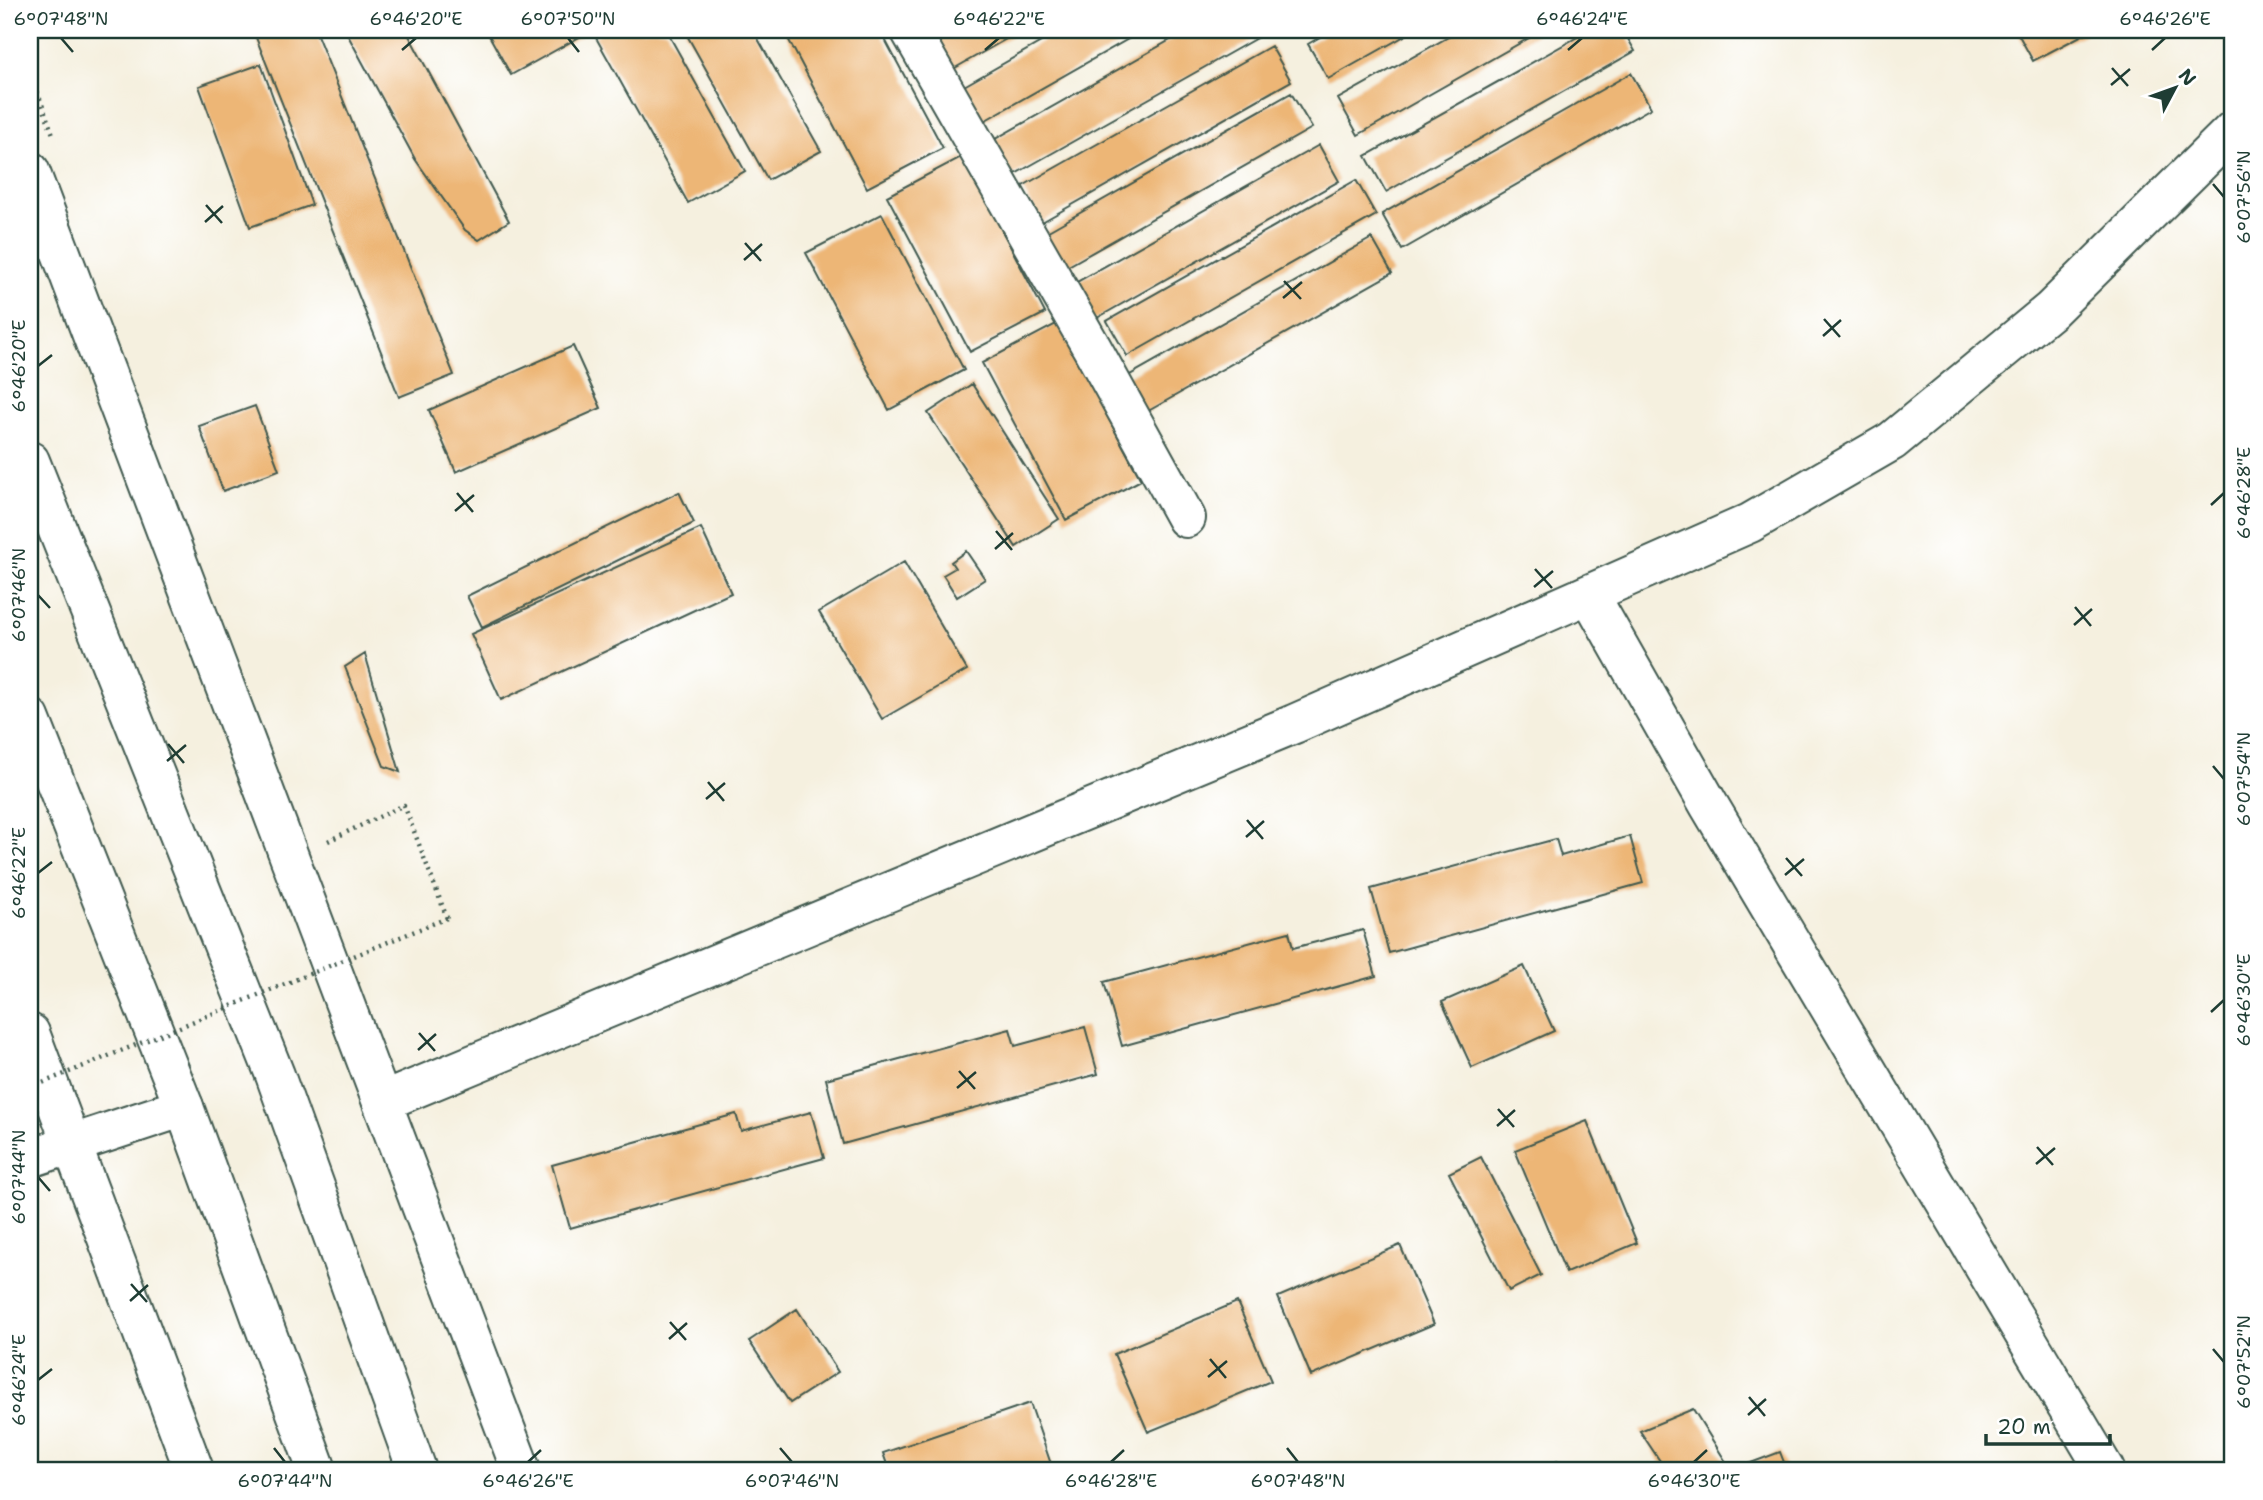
<svg xmlns="http://www.w3.org/2000/svg" width="2263" height="1500" viewBox="0 0 2263 1500" font-family="'Shantell Sans',sans-serif">
	<rect width="100%" height="100%" fill="#fff"/>
	<filter id="ink" filterUnits="userSpaceOnUse"><feTurbulence type="fractalNoise" baseFrequency=".0143" numOctaves="2"/><feDisplacementMap in="SourceGraphic" scale="14" xChannelSelector="R" yChannelSelector="G"/><feConvolveMatrix kernelMatrix="1 2 1 2 8 2 1 2 1" color-interpolation-filters="sRGB"/></filter>
	<filter id="wash" filterUnits="userSpaceOnUse"><feTurbulence type="fractalNoise" baseFrequency=".00686" numOctaves="4" result="noise"/><feDisplacementMap in="SourceGraphic" scale="28" xChannelSelector="R" yChannelSelector="G"/><feGaussianBlur stdDeviation="1.57" result="paint"/><feColorMatrix in="noise" values="0 0 0 0 0 0 0 0 0 0 0 0 0 0 0 0 0 1.4 0 .05"/><feComposite in="paint" operator="in"/></filter>
	<g filter="url(#wash)">
		<rect width="100%" height="100%" fill="#f5f0df"/>
		<g id="blocks">
			<path fill="#edb676" d="M253,30h62l139,345 -55,22z
				M345,30h61l103,191 -30,19 -14,-10 -50,-71z
				M486,30h106l-81,45z
				M607,30h59l79,141 -57,32 -93,-167z
				M684,30h69l68,121 -53,29z
				M786,30h94l63,118 -76,40 -83,-157z
				M940,30h82l-74,42 -20,-36z
				M1062,30h82l-160,91 -20,-35z
				M1188,30h68l4,6 -250,141 -20,-35z
				M1332,30h83l-87,49 -20,-35z
				M1461,30h82l-185,105 -20,-36z
				M1590,30h33l12,21 -249,141 -20,-36z
				M2016,30h76l-59,31z
				M1271,46l20,35 -249,141 -21,-35z
				M261,64l51,141 -62,22 -51,-141z
				M1631,73l20,35 -249,142 -20,-36z
				M1291,93l21,35 -249,141 -20,-35z
				M1319,145l20,36 -249,141 -20,-36z
				M963,156l82,157 -75,39 -83,-156z
				M1356,180l20,35 -249,141 -20,-35z
				M882,214l82,156 -75,40 -83,-157z
				M1372,238l20,35 -249,141 -20,-35z
				M1058,323l83,157 -75,40 -84,-157z
				M573,346l28,62 -145,64 -27,-62z
				M972,384l87,135 -43,28 -88,-134z
				M255,406l24,64 -56,21 -24,-65z
				M679,492l15,31 -212,104 -15,-31z
				M701,528l30,65 -230,107 -30,-66z
				M966,551l19,28 -28,18 -14,-22 12,-7 -4,-6z
				M904,562l63,108 -85,49 -63,-107z
				M365,654l35,118 -16,-6 -39,-99z
				M1630,836l13,47 -254,70 -18,-64 185,-50 5,17z
				M1363,930l13,46 -254,70 -18,-64 185,-50 4,16z
				M1524,966l30,65 -82,37 -30,-66z
				M1085,1027l13,47 -255,70 -17,-65 184,-50 5,17z
				M811,1112l13,46 -254,70 -18,-63 184,-51 5,17z
				M1587,1121l50,122 -71,30 -51,-123z
				M1481,1157l60,118 -32,16 -60,-118z
				M1400,1245l34,79 -123,52 -33,-79z
				M1237,1302l34,79 -123,51 -34,-78z
				M797,1309l41,63 -48,31 -41,-62z
				M1030,1403l23,67h-164l-6,-17z
				M1693,1409l38,61h-65l-26,-39z
				M1780,1452l7,18h-55z
				M1558,1461l4,9h-29z"/>
		</g>
	</g>
	<g filter="url(#ink)">
		<use href="#blocks" fill-opacity="0" stroke="#3f584e" stroke-width="2"/>
		<g fill="none" stroke-linecap="round" stroke-linejoin="round">
			<defs>
				<path id="minor" d="M910,30l182,318 94,170
					M1589,594l120,211 396,665
					M382,1102l912,-378 456,-201 142,-82 159,-131 182,-180"/>
				<path id="secondary" d="M30,171l491,1299
					M30,1033l164,437
					M30,1158l154,-51"/>
				<path id="trunk" d="M30,461l245,614 142,395
					M30,718l154,389 133,363"/>
			</defs>
			<use href="#minor" stroke="#3f584e" stroke-width="42"/>
			<use href="#secondary" stroke="#3f584e" stroke-width="42"/>
			<use href="#trunk" stroke="#3f584e" stroke-width="42"/>
			<path stroke="#3f584e" stroke-width="4.5" stroke-dasharray="2 5" stroke-linecap="butt" d="M30,72l24,65
				M328,841l76,-36 43,113"/>
			<use href="#minor" stroke="#fff" stroke-width="38"/>
			<use href="#secondary" stroke="#fff" stroke-width="38"/>
			<use href="#trunk" stroke="#fff" stroke-width="38"/>
			<path stroke="#3f584e" stroke-width="4.5" stroke-dasharray="2 5" stroke-linecap="butt" d="M30,1088l417,-170"/>
		</g>
	</g>
	<path fill="none" stroke="#1f3d34" stroke-width="2.5" d="M61,38l12,14M568,38l11,14M402,50l14,-12M985,50l14,-12M1568,50l14,-12M2152,50l13,-12M2112,68l16,18M2111,85l19,-16M2213,184l11,13M206,205l16,18M205,222l18,-16M745,243l16,18M744,260l18,-16M1284,281l17,18M1283,298l19,-16M1824,319l16,18M1823,336l18,-16M38,366l14,-11M457,493l16,19M2211,505l13,-12M455,511l19,-16M996,531l16,19M995,549l18,-16M1535,569l17,19M1534,587l19,-16M38,595l12,13M2075,607l16,19M2074,625l18,-16M168,744l16,19M167,761l19,-16M2213,766l11,13M708,782l16,19M706,799l19,-16M1247,820l16,19M1246,837l18,-16M1786,858l16,18M38,873l14,-11M1785,875l19,-16M2211,1012l13,-12M419,1033l16,18M418,1050l18,-16M959,1071l16,18M957,1088l19,-16M1498,1109l16,18M1497,1126l18,-16M2037,1147l16,18M2036,1164l19,-16M38,1177l12,14M131,1284l16,18M130,1301l18,-16M670,1322l16,18M669,1339l18,-16M2213,1349l11,13M1210,1359l16,19M1208,1377l19,-16M38,1380l14,-11M1749,1397l16,19M1748,1415l18,-16M274,1448l11,14M780,1448l12,14M1287,1448l11,14M528,1462l13,-12M1111,1462l13,-12M1694,1462l13,-12"/>
	<rect width="2263" height="1500" fill="none" stroke="#fff" stroke-width="77"/>
	<g transform="translate(2175 88) rotate(49)" stroke="#ffffff" stroke-width="5" paint-order="stroke">
	<path d="M0-5L12 26L0 18L-12 26Z" fill="#1f3d34"/>
	<text y="-10" font-size="19" font-weight="bold" text-anchor="middle" fill="#1f3d34">N</text>
	</g>
	<path d="M1986 1434v10h124v-10" fill="none" stroke="#1f3d34" stroke-width="3.5"/>
	<text x="1997" y="1434" font-size="21" fill="#1f3d34" stroke="#ffffff" stroke-width="5" paint-order="stroke">20 m</text>
	<rect x="38" y="38" width="2186" height="1424" fill="none" stroke="#1f3d34" stroke-width="2.5"/>
	<g font-size="18" text-anchor="middle" fill="#1f3d34">
		<text x="61" y="25">6°07'48"N</text>
		<text x="416" y="25">6°46'20"E</text>
		<text x="568" y="25">6°07'50"N</text>
		<text x="999" y="25">6°46'22"E</text>
		<text x="1582" y="25">6°46'24"E</text>
		<text x="2165" y="25">6°46'26"E</text>
		<text transform="translate(2244 197) rotate(-90)" y="6">6°07'56"N</text>
		<text transform="translate(19 366) rotate(-90)" y="6">6°46'20"E</text>
		<text transform="translate(2244 493) rotate(-90)" y="6">6°46'28"E</text>
		<text transform="translate(19 595) rotate(-90)" y="6">6°07'46"N</text>
		<text transform="translate(2244 779) rotate(-90)" y="6">6°07'54"N</text>
		<text transform="translate(19 873) rotate(-90)" y="6">6°46'22"E</text>
		<text transform="translate(2244 1000) rotate(-90)" y="6">6°46'30"E</text>
		<text transform="translate(19 1177) rotate(-90)" y="6">6°07'44"N</text>
		<text transform="translate(2244 1362) rotate(-90)" y="6">6°07'52"N</text>
		<text transform="translate(19 1380) rotate(-90)" y="6">6°46'24"E</text>
		<text x="285" y="1487">6°07'44"N</text>
		<text x="528" y="1487">6°46'26"E</text>
		<text x="792" y="1487">6°07'46"N</text>
		<text x="1111" y="1487">6°46'28"E</text>
		<text x="1298" y="1487">6°07'48"N</text>
		<text x="1694" y="1487">6°46'30"E</text>
	</g>
</svg>
